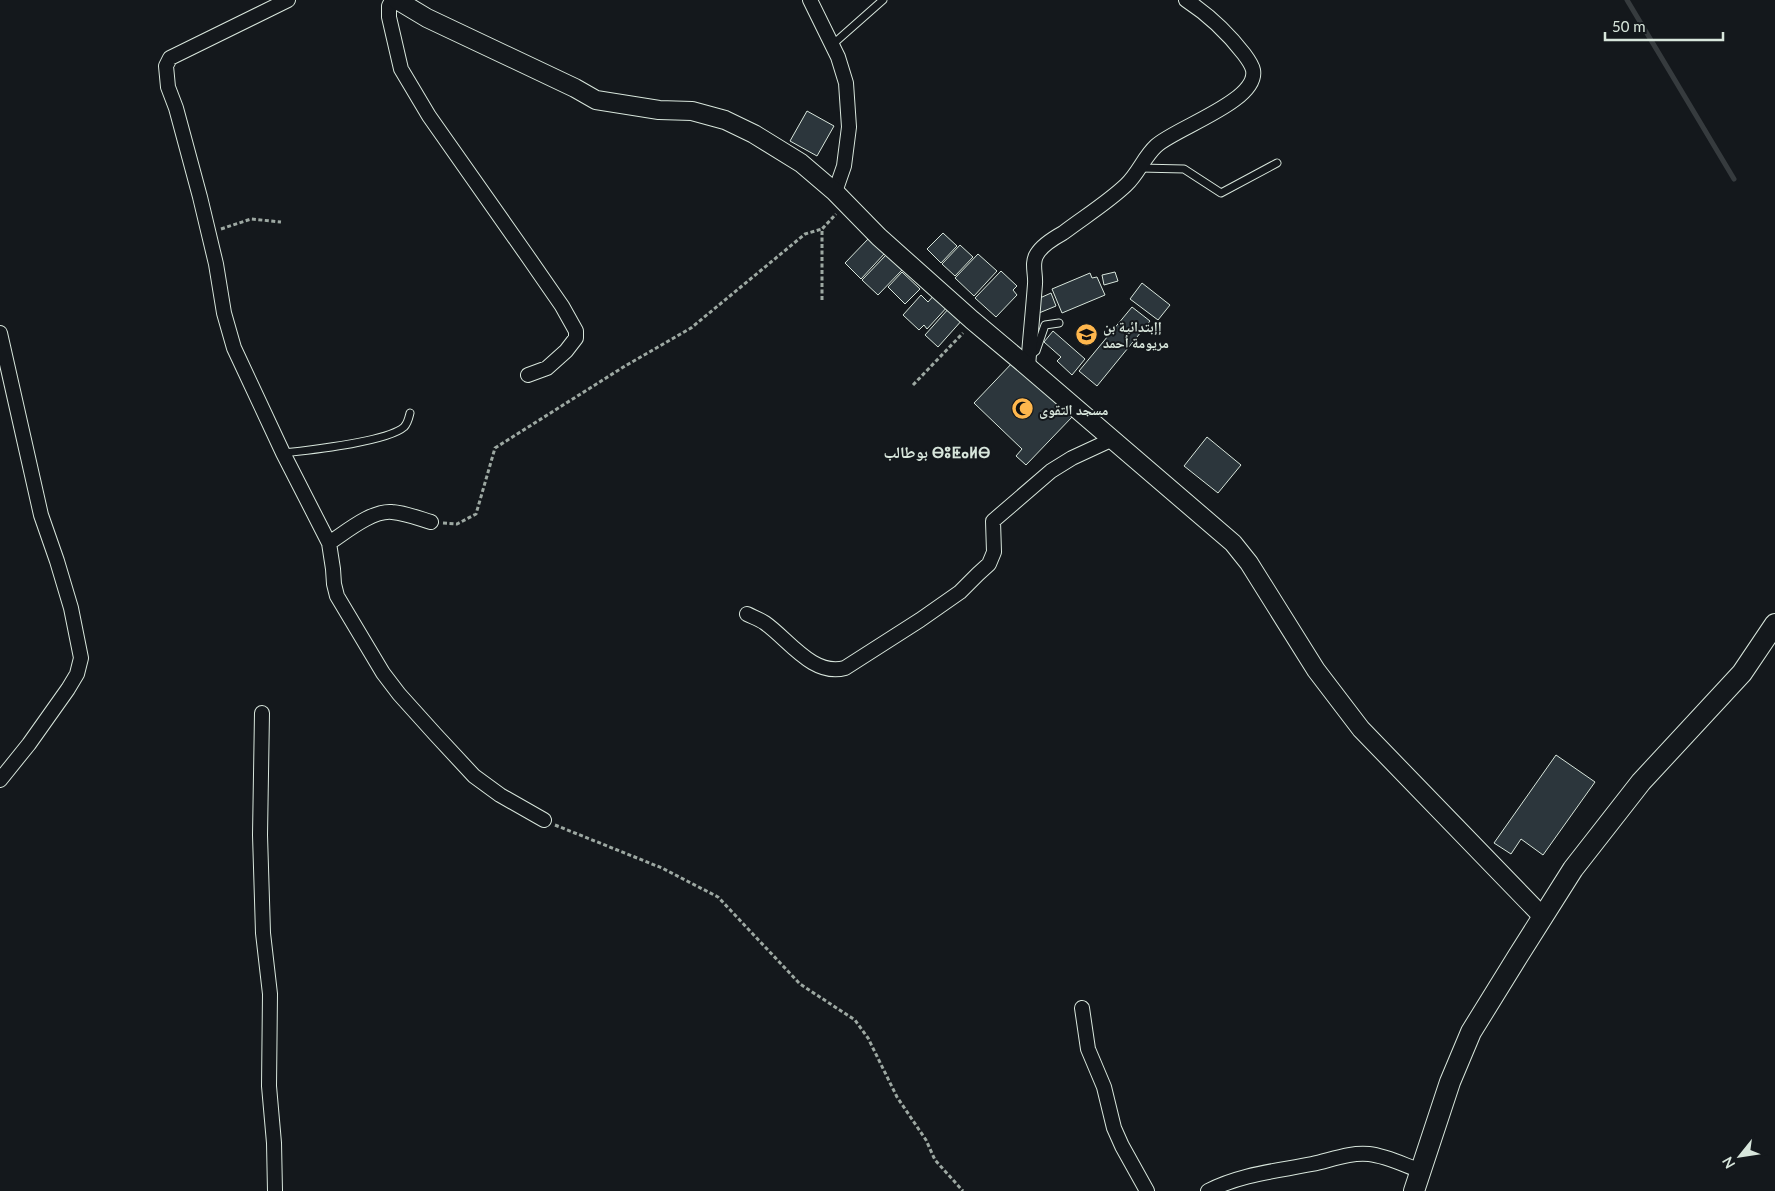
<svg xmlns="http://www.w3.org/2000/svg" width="1775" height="1191" viewBox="0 0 1775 1191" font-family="Lato,'Noto Naskh Arabic','Noto Sans Tifinagh',sans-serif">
	<rect width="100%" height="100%" fill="#14181c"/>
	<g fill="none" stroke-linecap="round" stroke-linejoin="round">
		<path stroke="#363b3e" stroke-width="5" d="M1627,0l107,179"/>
	</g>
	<path fill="#2c363c" stroke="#d8e6dc" d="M807,111l27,15 -17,30 -27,-15z
		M943,233l14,13 -16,17 -14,-14z
		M869,238l16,15 -24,26 -16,-16z
		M960,245l13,12 -18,19 -13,-12z
		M978,254l19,17 -23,25 -19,-18z
		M886,255l16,15 -24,25 -16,-15z
		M1001,271l16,15 -4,4 4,5 -21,22 -21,-19z
		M902,272l18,17 -15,15 -17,-17z
		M1115,272l3,9 -14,4 -2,-10z
		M1090,273l2,5 5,-1 8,18 -43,18 -10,-24z
		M1142,283l28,22 -12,15 -28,-21z
		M936,293l13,12 -22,24 -3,-4 -5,5 -16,-15 18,-20 7,7z
		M1051,293l5,13 -17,7 1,-15z
		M950,307l13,12 -25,28 -13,-12z
		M1132,307l18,14 -53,65 -18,-15z
		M1053,331l32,28 -13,16 -15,-14 4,-4 -17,-15z
		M1014,361l59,55 -47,49 -10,-9 6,-7 -48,-46z
		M1207,437l34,28 -23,28 -34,-27z
		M1556,755l39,27 -52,73 -22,-16 -10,15 -17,-11z"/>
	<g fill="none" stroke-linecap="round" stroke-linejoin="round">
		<defs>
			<path id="service" d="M832,45l51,-45
				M1140,168l44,1 37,24 56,-30
				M1031,355l5,-4 9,-26 14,-2
				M283,453c26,-3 104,-11 121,-26 4,-4 5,-10 6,-14"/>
			<path id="minor" d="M288,0l-118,58 -4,8 2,21 8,21 24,89 16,67 8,49 10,35 49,105 46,90 4,26 1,15 3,12 46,77 16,21 36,40 39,42 26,19 44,25
				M392,0l-3,6v11l12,52 28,47 97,138 36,52 14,25v7l-10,13 -19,17 -19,7
				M810,0l28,57 8,26 3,44 -5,39 -9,26
				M0,333l41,182 16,46 14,47 10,50 -4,16 -9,15 -39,55 -29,36
				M1028,367c2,-28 5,-56 7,-83 1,-10 -4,-21 2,-30 5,-9 17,-16 26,-21 21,-16 44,-30 63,-48 12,-11 18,-28 30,-39 19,-18 103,-45 97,-76 -1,-5 -6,-12 -9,-16 -17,-22 -35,-39 -58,-54
				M329,543c17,-11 43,-33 63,-31 13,1 26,6 39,10
				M747,614c6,3 12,5 18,9 23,16 48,54 80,45l75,-48 40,-28 18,-18 11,-10 5,-12 -1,-31 58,-50 21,-13 41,-19
				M262,713l-2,122 3,98 7,61 -1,92 5,57 1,48
				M1082,1008l6,41 16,38 10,41 8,18 25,45
				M1208,1191c33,-17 69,-20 104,-27 19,-4 38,-12 57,-10 18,2 35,11 52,17"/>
			<path id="tertiary" d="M397,0l30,18 148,70 21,12 63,10 33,1 33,9 29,14 47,29 34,29 44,45 93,83 56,47 205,176 16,20 67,107 45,59 182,188"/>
			<path id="secondary" d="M1414,1191l36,-109 21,-50 47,-76 55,-87 68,-87 101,-109 33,-49"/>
		</defs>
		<use href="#service" stroke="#d8e6dc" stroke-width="9"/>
		<use href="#minor" stroke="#d8e6dc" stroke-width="16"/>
		<use href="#tertiary" stroke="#d8e6dc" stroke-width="20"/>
		<use href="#secondary" stroke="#d8e6dc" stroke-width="22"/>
		<path stroke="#9da8a2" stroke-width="3" stroke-dasharray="4 2.5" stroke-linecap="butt" d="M221,229l30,-10 30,3
			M822,300v-71l14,-15
			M913,385l50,-52
			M443,523l14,1 19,-10 19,-66 130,-82 66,-38 114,-94 17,-5
			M555,825l107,43 56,29 82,87 55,36 13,18 29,59 29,43 9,20 28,31"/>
		<use href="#service" stroke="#14181c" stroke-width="7"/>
		<use href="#minor" stroke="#14181c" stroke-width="14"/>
		<use href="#tertiary" stroke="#14181c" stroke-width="18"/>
		<use href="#secondary" stroke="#14181c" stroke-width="20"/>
	</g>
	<defs>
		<symbol id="school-disc" viewBox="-11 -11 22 22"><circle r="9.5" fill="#ffb74d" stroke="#14181c"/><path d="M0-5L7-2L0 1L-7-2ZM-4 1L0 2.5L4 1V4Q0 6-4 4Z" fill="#111"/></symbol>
		<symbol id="mosque-disc" viewBox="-11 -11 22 22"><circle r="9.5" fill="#ffb74d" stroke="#14181c"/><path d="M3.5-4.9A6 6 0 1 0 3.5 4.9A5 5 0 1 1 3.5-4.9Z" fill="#111"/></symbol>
	</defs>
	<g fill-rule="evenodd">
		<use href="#school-disc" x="1074" y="322" width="25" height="25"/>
		<use href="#mosque-disc" x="1010" y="396" width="25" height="25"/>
	</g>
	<g text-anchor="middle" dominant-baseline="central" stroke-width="4" stroke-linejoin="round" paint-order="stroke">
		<g font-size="14" font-weight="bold" fill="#d8e6dc" stroke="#14181c" text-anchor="start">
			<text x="1103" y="326">إإبتدائية بن<tspan x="1103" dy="16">مريومة أحمد</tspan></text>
			<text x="1039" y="409">مسجد التقوى</text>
		</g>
		<g font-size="16" font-weight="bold" fill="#d8e6dc" stroke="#14181c">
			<text x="937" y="451">بوطالب ⴱⵓⵟⴰⵍⴱ</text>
		</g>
	</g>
	<g transform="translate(1740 1156) rotate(240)" stroke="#14181c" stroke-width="4" paint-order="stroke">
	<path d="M0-4L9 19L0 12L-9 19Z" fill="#d8e6dc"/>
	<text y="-8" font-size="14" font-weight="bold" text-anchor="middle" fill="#d8e6dc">N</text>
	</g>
	<path d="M1605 32v8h118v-8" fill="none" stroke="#d8e6dc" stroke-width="2.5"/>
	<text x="1612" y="32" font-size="15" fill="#d8e6dc" stroke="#14181c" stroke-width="4" paint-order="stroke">50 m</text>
</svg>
